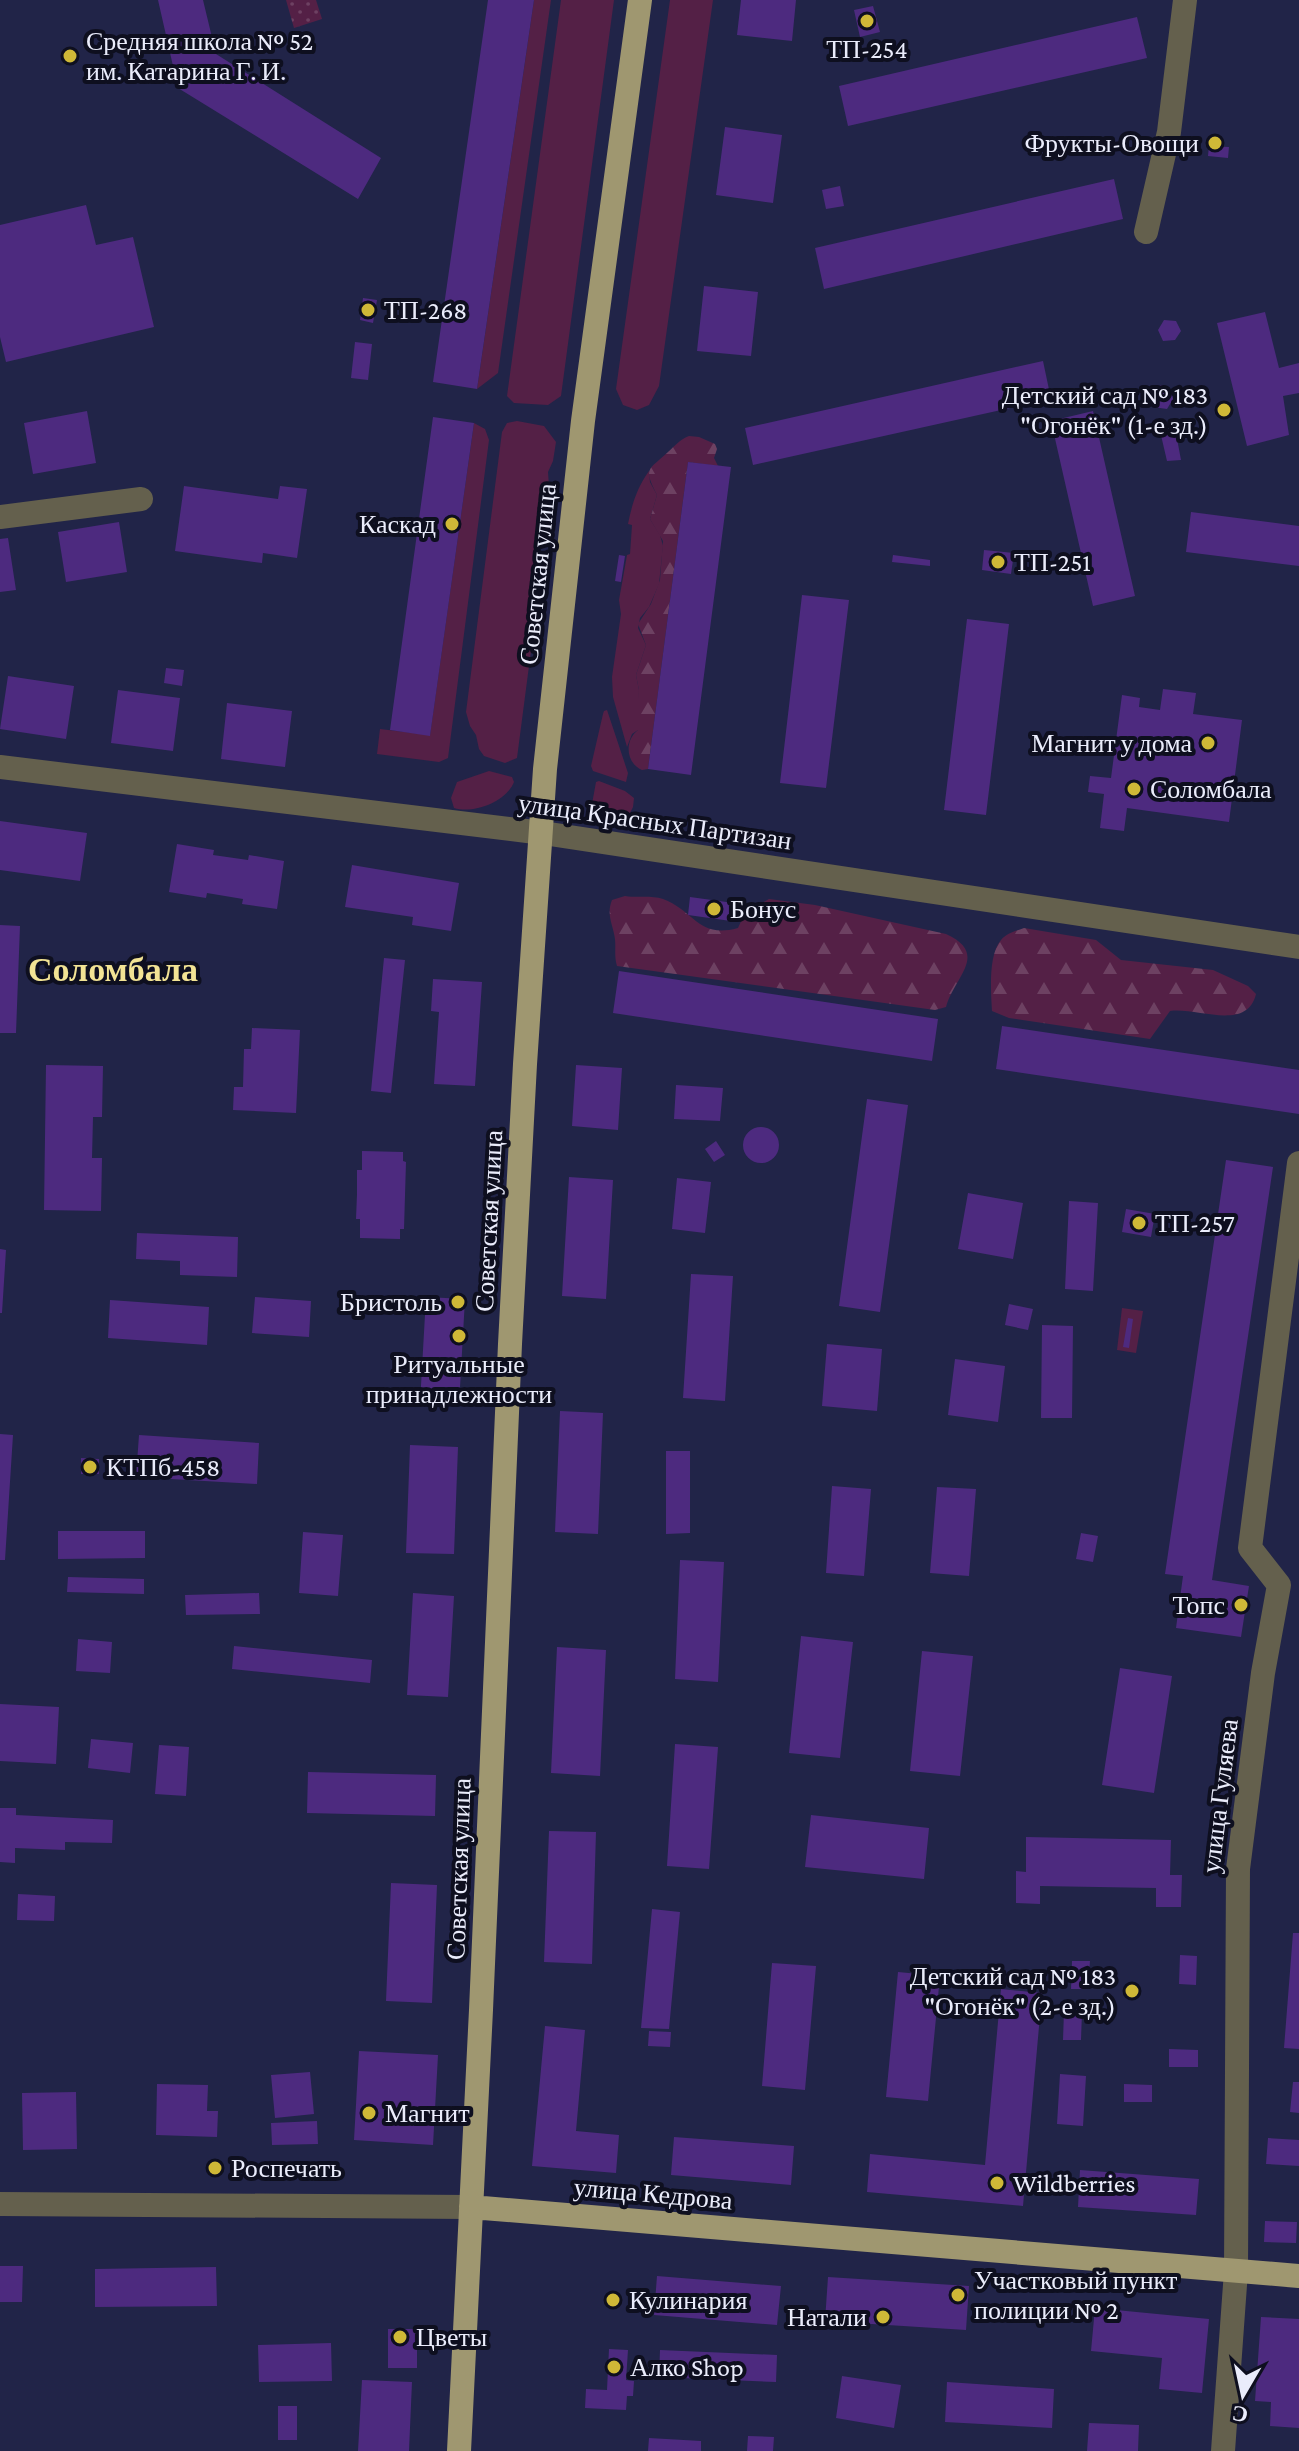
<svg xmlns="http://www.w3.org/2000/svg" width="1299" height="2451" viewBox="0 0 1299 2451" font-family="'Crimson Pro',serif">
	<defs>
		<pattern id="forest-firs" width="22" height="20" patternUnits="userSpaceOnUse" patternTransform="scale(2)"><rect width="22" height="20" fill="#542046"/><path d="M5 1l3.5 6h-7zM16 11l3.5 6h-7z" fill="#6d4162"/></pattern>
		<pattern id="park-dots" width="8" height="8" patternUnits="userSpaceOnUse" patternTransform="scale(2)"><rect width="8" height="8" fill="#542046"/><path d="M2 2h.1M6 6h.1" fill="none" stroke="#6d4162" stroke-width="1.8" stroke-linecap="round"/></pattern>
	</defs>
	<rect width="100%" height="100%" fill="#212448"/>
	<path fill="#542046" d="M534,0h17l-53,373 -21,16z
		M561,0h53l-53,396 -13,9 -34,-2 -7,-7z
		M670,0h43l-54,386 -10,19 -12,5 -14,-5 -7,-16z
		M517,421l27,5 12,16 -3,19 -5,11 1,14 -4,12 -8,66v6l4,4 -24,184 -12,5 -21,-7 -5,-7 -3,-14 -6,-9 -4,-14 36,-280 5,-9z
		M474,423l11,6 4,11 -41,318 -9,4 -62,-8 3,-25 50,6z
		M649,471l1,11 7,13 -7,24 10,16 3,11 -4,38 -10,23 -9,11 -2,10 8,17 -10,30 3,15 -1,40 -6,4 -5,13 -14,-50 -1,-20 9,-63 -2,-14 8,-45 3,-1 2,-29 -4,-1c4,-20 9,-36 21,-53z
		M607,710l21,63 -2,9 -33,-11 -2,-5 12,-52 1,-3z
		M489,771l23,6 2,5c-8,20 -40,32 -60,26l-3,-10 6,-16z
		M599,781l26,10 9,7 -1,9 -4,8c-6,0 -8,-3 -14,-4 -7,-2 -12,2 -19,0l-4,-7 4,-22z
		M1122,1308l21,3 -7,42 -19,-3z"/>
	<path fill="url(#forest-firs)" d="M689,436l10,1 16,7 2,5 -3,9 4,8 -30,-4 -40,307 -6,1c-16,-7 -18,-29 -4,-40l-2,-11 3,-29 -3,-15 10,-30 -8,-21 13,-20 9,-24 3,-39 -13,-22 7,-24c-14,-28 -9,-24 11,-43 8,-7 11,-12 21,-16z
		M625,896c12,2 26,-1 38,3 32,12 35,40 75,29l5,-11 8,-8 18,-10 46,6 131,29c44,20 8,43 0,73l-11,3 -318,-44c-3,-10 -1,-17 -2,-27 -2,-15 -9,-24 -3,-39z
		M1024,928l72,12 25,20 92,10 35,16 8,8c-9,38 -59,13 -86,17l-20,28 -141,-21 -17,-7c-1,-19 -4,-56 9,-71 6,-7 15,-9 23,-12z"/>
	<path fill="url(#park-dots)" d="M286,0h30l6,19 -28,9z"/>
	<path fill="#4d2a7f" d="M158,0h45l13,54 165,104 -23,41 -180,-111z
		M488,0h46l-57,389 -44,-7z
		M741,0h55l-4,41 -55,-6z
		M873,6l7,26 -20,5 -6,-27z
		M1137,17l10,41 -299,68 -9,-40z
		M725,127l57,8 -9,68 -57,-8z
		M1209,146l20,1 -1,11 -20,-2z
		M1114,179l9,40 -299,70 -9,-41z
		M840,186l4,20 -18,3 -4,-19z
		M86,205l10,40 37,-8 21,90 -148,35 -6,-25v-112z
		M704,286l54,6 -7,64 -54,-5z
		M363,298l14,2 -4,23 -13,-3z
		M1265,312l14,56 20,-5v30l-16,3 6,39 -42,11 -30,-123z
		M1164,320l12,1 5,10 -6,9 -12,1 -5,-11z
		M355,342l17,2 -4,36 -17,-2z
		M1043,361l8,38 -298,66 -8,-37z
		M1161,385l9,4 3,10 -6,10 -14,-2 -1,-14z
		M87,411l9,52 -63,11 -9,-51z
		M1093,411l42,185 -42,10 -42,-185z
		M433,417l41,6 -44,313 -40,-6z
		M1175,428l6,32 -14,1 -7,-30z
		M688,462l43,5 -40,308 -43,-6z
		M184,486l94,13 2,-13 27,3 -10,69 -34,-5 -1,10 -87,-12z
		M1191,512l108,14v40l-113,-14z
		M119,522l8,50 -61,10 -8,-50z
		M8,538l8,52 -16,2v-53z
		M984,550l30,3 -3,21 -29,-4z
		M619,555l6,1 -4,26 -6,-1z
		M893,555l37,5v6l-38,-4z
		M802,595l47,5 -23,188 -46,-5z
		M967,619l42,5 -23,191 -42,-5z
		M166,668l18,2 -2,16 -18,-3z
		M8,676l66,10 -8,53 -66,-10z
		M1163,689l33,4 -3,21 49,6 -13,102 -102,-14 -3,23 -24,-3 4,-34 -16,-2 2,-16 21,2 11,-83 18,3 -1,9 21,3z
		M118,690l62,8 -7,53 -62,-8z
		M227,703l65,8 -7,56 -64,-8z
		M0,821l87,12 -7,48 -80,-11z
		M177,844l37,6 -1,5 35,5 1,-5 35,6 -7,48 -35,-5 1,-5 -36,-6 -1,5 -37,-6z
		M352,865l107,18 -8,48 -39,-6 1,-8 -68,-10z
		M690,897l51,7 -3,18 -50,-7z
		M0,925l20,1 -4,107h-16z
		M384,958l21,2 -14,133 -20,-2z
		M619,971l319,48 -6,42 -319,-48z
		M433,979l49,3 -7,104 -41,-2 5,-72 -8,-1z
		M1002,1026l297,44v44l-303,-45z
		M252,1028l48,2 -4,83 -63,-3 1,-23h9l1,-38h7z
		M46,1065l57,1 -1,51h-9l-1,41h10l-1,53 -57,-1z
		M576,1065l46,3 -4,62 -46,-4z
		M676,1085l47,3 -3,33 -46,-2z
		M867,1099l41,6 -28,207 -41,-6z
		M743 1145a18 18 0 1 1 36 0a18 18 0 1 1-36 0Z
		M716,1141l9,14 -11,7 -9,-13z
		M362,1151l41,1v9l3,1 -2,67h-4v10l-40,-1v-19h-4l1,-25v-24h5z
		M1226,1160l47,7 -61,413 37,6 -8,51 -65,-9 7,-52 -18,-2z
		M569,1177l44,3 -7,119 -44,-3z
		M677,1178l34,4 -6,51 -33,-4z
		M968,1193l55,10 -10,56 -55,-10z
		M1069,1201l29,2 -5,88 -28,-2z
		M1126,1209l29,5 -4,23 -29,-5z
		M137,1233l101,4 -1,40 -57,-2v-14l-44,-2z
		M0,1249l6,1 -4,63h-2z
		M691,1274l42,2 -8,125 -42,-3z
		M255,1297l56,4 -2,36 -57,-4z
		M426,1297l39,2 -6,106 -39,-2z
		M110,1300l99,7 -2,38 -99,-7z
		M1009,1304l24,5 -5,21 -23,-5z
		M1128,1318l5,1 -4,29 -6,-1z
		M1042,1325l31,1 -1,92h-31z
		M827,1344l55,5 -5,62 -55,-5z
		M955,1359l50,7 -7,56 -50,-7z
		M560,1411l43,2 -5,121 -43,-2z
		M0,1434l13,1 -8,125h-5z
		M139,1435l120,8 -2,41 -121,-7z
		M410,1445l48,2 -4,107 -48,-1z
		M666,1451h24v82l-24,1z
		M81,1458l18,1v15h-18z
		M832,1486l39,3 -7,87 -38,-3z
		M937,1487l39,2 -7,87 -39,-3z
		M58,1531h87v27l-87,1z
		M303,1532l40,3 -5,61 -39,-3z
		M1081,1533l17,3 -5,26 -17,-3z
		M680,1560l44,2 -6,120 -43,-3z
		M68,1577l76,2v15l-77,-2z
		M259,1593l1,21 -74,1 -1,-20z
		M413,1593l41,3 -6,101 -41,-2z
		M801,1636l52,6 -13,116 -51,-5z
		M78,1639l34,3 -2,31 -34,-2z
		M234,1646l138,14 -2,23 -138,-14z
		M557,1647l49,3 -6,126 -49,-3z
		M922,1651l51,5 -13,120 -50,-5z
		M1120,1668l52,8 -18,117 -52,-8z
		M0,1704l59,3 -3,57 -56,-3z
		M91,1739l42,4 -3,30 -42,-5z
		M675,1744l43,3 -9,122 -42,-3z
		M159,1745l30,2 -3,49 -31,-2z
		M308,1772l128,3 -1,41 -128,-3z
		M0,1808h16v7l97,5 -1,23 -47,-1v8l-50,-2v15l-15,-1z
		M811,1815l118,13 -5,51 -119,-12z
		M549,1831l47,1 -4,132 -48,-2z
		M1026,1837l145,3 -1,35h12l-1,32h-25v-19l-116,-2v18l-24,-1v-32l10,1z
		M391,1883l46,2 -5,118 -46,-2z
		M18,1894l37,2 -1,25 -37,-1z
		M652,1909l28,3 -11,117 -28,-1z
		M1293,1933h6v116l-15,-1z
		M1180,1955l17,1 -1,29 -17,-1z
		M1072,1961h18l-2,28h-17z
		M772,1963l44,3 -11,124 -43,-4z
		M898,1972l42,4 -12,125 -42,-4z
		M1001,1989l41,4 -19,213 -156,-14 3,-38 115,11z
		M1064,2011l18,1 -1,28h-18z
		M545,2026l40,4 -9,101 43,4 -3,38 -84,-7z
		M649,2031l22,1 -1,15 -22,-1z
		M1169,2049l29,1v17h-29z
		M359,2051l79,4 -5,90 -79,-5z
		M310,2072l4,42 -39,4 -4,-43z
		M1060,2074l26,2 -3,50 -26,-2z
		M1293,2082h6v31l-9,-1z
		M157,2084l51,1 -1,26h11l-1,26 -61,-2z
		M1124,2084l28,1v17h-28z
		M76,2092l1,57 -54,1 -1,-57z
		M317,2121l1,23 -46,1 -1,-22z
		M674,2137l120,9 -3,39 -120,-10z
		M1268,2138l31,2v26l-33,-2z
		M1080,2170l119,9 -3,36 -118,-8z
		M1265,2221l32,1 -1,21 -32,-1z
		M0,2266h23l-1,36h-22z
		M216,2267l1,39 -122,1v-38z
		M657,2276l124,10 -4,39 -123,-10z
		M828,2277l141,9 -3,44 -141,-9z
		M1095,2308l114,11 -7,74 -43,-4 3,-31 -71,-7z
		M1261,2317l38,2v109l-29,-2 1,-24 -16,-1z
		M388,2329h29v39h-29z
		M331,2343l1,38 -73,1 -1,-37z
		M609,2349l19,1 -2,30 8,1 -1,15h-6l-1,14 -41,-2 1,-19 21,1z
		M660,2350l117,5 -1,27 -117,-5z
		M842,2376l59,9 -7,43 -58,-10z
		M362,2380l50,2 -3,69h-51z
		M947,2382l107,7 -2,39 -107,-6z
		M278,2406h19v34h-19z
		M1089,2423l50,2 -1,26h-51z
		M748,2436l26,1 -1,14h-26z
		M649,2438l52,3v10h-53z"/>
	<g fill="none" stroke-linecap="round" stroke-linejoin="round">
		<path stroke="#64604d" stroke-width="24" d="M1146,232l23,-100 16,-132
			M0,517l141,-18
			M0,767l543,66 756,114
			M0,2204l471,3
			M1223,2451l13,-180 2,-402 25,-196 16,-88 -29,-37 49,-385"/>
		<path stroke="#9f9770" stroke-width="24" d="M471,2207l828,69
			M459,2451l22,-441 29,-666 15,-280 20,-295 38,-348 57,-421"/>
	</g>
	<g fill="#cfb837" stroke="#0e0f1f" stroke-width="3">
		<circle cx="867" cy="21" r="8"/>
		<circle cx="70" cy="56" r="8"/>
		<circle cx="1215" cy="143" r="8"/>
		<circle cx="368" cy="310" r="8"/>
		<circle cx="1224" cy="410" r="8"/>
		<circle cx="452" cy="524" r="8"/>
		<circle cx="998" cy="562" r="8"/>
		<circle cx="1208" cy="743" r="8"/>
		<circle cx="1134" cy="789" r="8"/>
		<circle cx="714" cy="909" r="8"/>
		<circle cx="1139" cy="1223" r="8"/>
		<circle cx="458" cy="1302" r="8"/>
		<circle cx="459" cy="1336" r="8"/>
		<circle cx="90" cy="1467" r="8"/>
		<circle cx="1241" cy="1605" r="8"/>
		<circle cx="1132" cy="1991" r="8"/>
		<circle cx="369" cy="2113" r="8"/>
		<circle cx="215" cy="2168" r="8"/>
		<circle cx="997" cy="2183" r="8"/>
		<circle cx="958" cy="2295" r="8"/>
		<circle cx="613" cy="2300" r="8"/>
		<circle cx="883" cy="2317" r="8"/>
		<circle cx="400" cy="2337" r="8"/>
		<circle cx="614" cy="2367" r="8"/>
	</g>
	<g text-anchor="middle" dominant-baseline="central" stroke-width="8" stroke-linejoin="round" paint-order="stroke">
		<g font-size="26" fill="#eaecfb" stroke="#0e0f1f" text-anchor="start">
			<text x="86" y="41">Средняя школа № 52<tspan x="86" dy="30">им. Катарина Г. И.</tspan></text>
			<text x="867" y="49" text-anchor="middle">ТП-254</text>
			<text x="1199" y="143" text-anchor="end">Фрукты-Овощи</text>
			<text x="384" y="310">ТП-268</text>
			<text x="1208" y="395" text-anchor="end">Детский сад № 183<tspan x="1208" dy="30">"Огонёк" (1-е зд.)</tspan></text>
			<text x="436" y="524" text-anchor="end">Каскад</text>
			<text x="1014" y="562">ТП-251</text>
			<text x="1192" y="743" text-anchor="end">Магнит у дома</text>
			<text x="1150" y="789">Соломбала</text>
			<text x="730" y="909">Бонус</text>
			<text x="1155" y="1223">ТП-257</text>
			<text x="442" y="1302" text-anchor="end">Бристоль</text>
			<text x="459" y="1364" text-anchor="middle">Ритуальные<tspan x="459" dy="30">принадлежности</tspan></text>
			<text x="106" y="1467">КТПб-458</text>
			<text x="1225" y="1605" text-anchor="end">Топс</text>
			<text x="1116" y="1976" text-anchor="end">Детский сад № 183<tspan x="1116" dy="30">"Огонёк" (2-е зд.)</tspan></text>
			<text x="385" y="2113">Магнит</text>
			<text x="231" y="2168">Роспечать</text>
			<text x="1013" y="2183">Wildberries</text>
			<text x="974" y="2280">Участковый пункт<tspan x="974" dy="30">полиции № 2</tspan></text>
			<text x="629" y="2300">Кулинария</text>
			<text x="867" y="2317" text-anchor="end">Натали</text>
			<text x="416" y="2337">Цветы</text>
			<text x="630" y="2367">Алко Shop</text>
		</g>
		<g font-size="26" fill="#eaecfb" stroke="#0e0f1f">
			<text transform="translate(538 574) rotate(-84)">Советская улица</text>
			<text transform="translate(655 822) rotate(8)">улица Красных Партизан</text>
			<text transform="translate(489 1221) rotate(-87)">Советская улица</text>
			<text transform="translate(1220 1796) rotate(-83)">улица Гуляева</text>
			<text transform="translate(459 1869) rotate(-88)">Советская улица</text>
			<text transform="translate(653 2194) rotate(5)">улица Кедрова</text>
		</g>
		<g font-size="34" font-weight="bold" fill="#f2e394" stroke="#0e0f1f">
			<text x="113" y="969">Соломбала</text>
		</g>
	</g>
	<g transform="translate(1243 2395) rotate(189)" stroke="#0e0f1f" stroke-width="6" paint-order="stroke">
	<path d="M0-6L14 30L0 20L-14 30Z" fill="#eaecfb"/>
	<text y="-12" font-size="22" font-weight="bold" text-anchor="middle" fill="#eaecfb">С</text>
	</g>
</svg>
